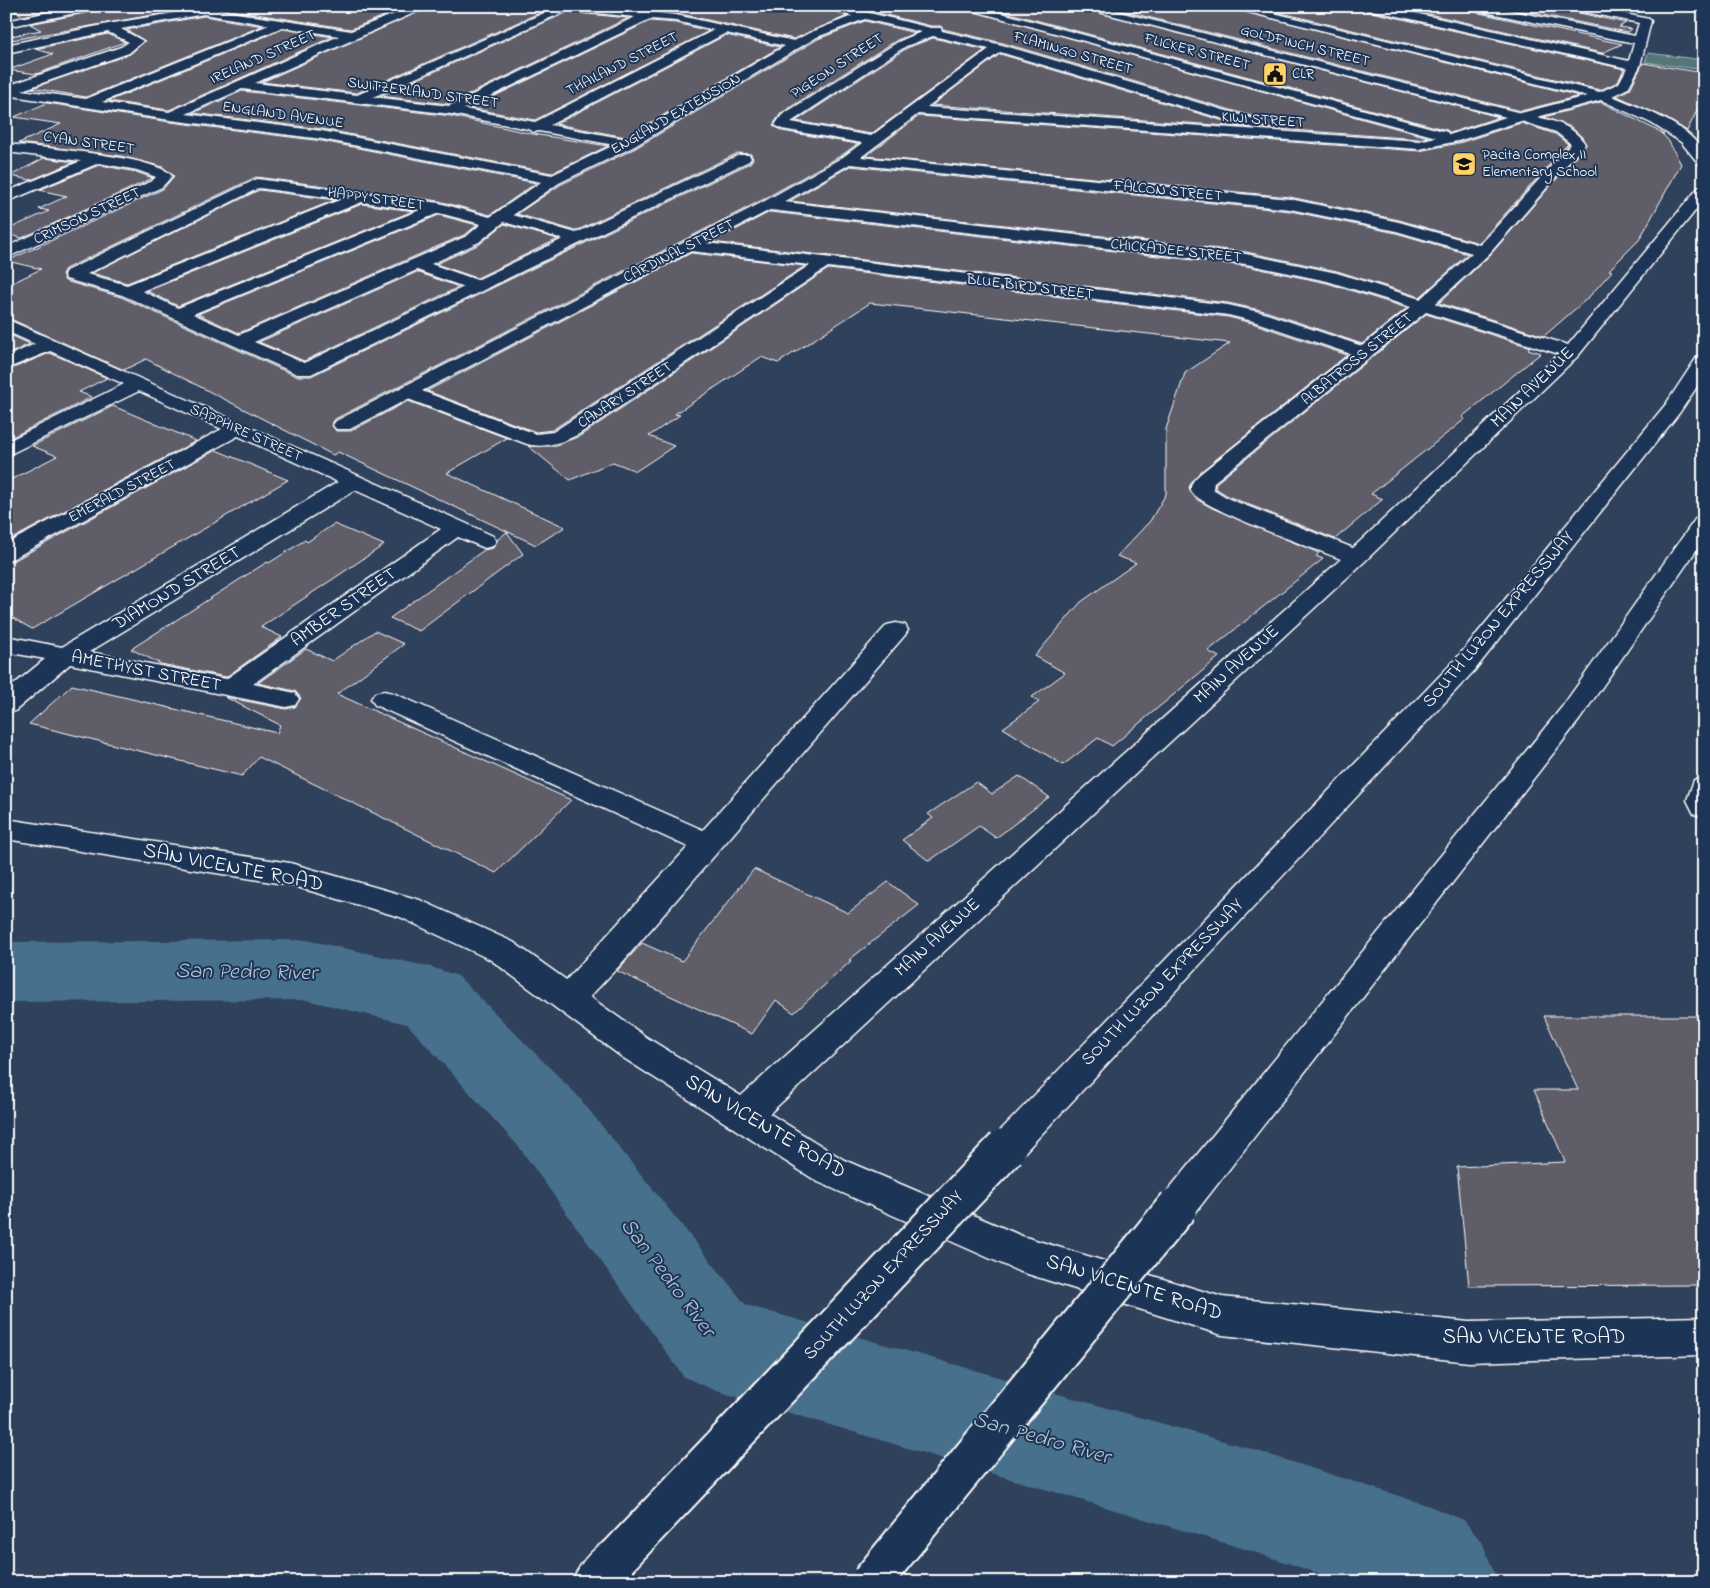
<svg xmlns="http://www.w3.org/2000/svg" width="1710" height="1588" viewBox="0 0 1710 1588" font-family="'Indie Flower',sans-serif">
	<rect width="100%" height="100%" fill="#30415c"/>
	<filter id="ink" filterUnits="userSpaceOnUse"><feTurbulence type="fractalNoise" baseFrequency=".02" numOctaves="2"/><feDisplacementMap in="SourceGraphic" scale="10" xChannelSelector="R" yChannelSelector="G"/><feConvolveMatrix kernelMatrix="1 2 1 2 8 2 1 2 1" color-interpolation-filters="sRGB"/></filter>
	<g filter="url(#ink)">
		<path fill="#527678" stroke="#a8babc" d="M1648,53l56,7v10l-59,-8z"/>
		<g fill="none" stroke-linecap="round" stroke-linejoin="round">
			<path fill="#466f8d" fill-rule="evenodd" d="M306,940l125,27 27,9 119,119 169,210 502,143 179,57 37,15 19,24 15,38h-154l-96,-32 -531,-159 -33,-14 -165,-230 -112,-123 -101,-24 -300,2v-60z"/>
		</g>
		<path fill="#5e5d68" stroke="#fff" d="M8,6h60l-45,10z
			M103,6h100l-197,35v-4l35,-7 -11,-6 66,-13z
			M205,6h204l-58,23z
			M432,6h123l-198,87 -95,-11z
			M612,6h208l27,10 -53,23 -118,-26z
			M850,6h104l474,131 -9,2 -155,-11 4,-3 -3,-5 -262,-77 -60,-14 -2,-3h-10z
			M983,6h91l425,111 -49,16 -3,-3z
			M1104,6h118l357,90 -58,15z
			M1253,6h107l7,5 257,58 -6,13 -18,8z
			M1393,6h70l7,5 152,33 -20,9z
			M1498,6h65l7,5 56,12 -7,4 13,2 -5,3z
			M568,12l60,6 -179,86 -69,-8z
			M204,16l58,10 -176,71 -54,-9 98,-34 15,-13 -18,-11z
			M650,21l26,2 33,8 -174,89 -65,-12z
			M865,21l50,12 -18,7 -116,73 -8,12 9,6 75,13 -15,11 -80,45 -427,219 -3,5 4,7h15l57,-30 99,37 -60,35 118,54 -29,18 -198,-93 -5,3 -187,-96 -22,11 -118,-53v-31l35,-17 -34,-8 156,-72 11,-13 -11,-9 -42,-11 -102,-13 42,-19 -47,-7 33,-14 123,19 152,19 214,42 -46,32 -51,-14 -183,-24 -191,92 -3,5 3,7 56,16 175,79h15l439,-213 3,-4 -2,-5 -13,-1 -162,78 -59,-17 43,-29 74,-36 184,-110z
			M283,29l49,8 -163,73 -60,-9z
			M108,34l17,8 -89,32 -28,-4 45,-16 -18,-5z
			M726,35l54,12 -154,90 -70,-13z
			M933,38l52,12 -114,84 -75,-13 111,-73z
			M1000,54l244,73 -312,-22z
			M1643,63l61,10v23l-17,35 -25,-15 -45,-20 13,-7z
			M242,91l209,25 82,18 75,12 -56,27 -230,-44 -129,-16z
			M1601,102l63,32h-2l6,6 13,24 -42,76 -30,30 3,1 -23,26 -45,39 -105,-33 51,-48 96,-110 -4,-8 -11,-10 -27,-10z
			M919,116l500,35 40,-8 62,-20 34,11 13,10 -89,99 -80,-23 -109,-23 -424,-41z
			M44,158l30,4 -43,18 -21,-4z
			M99,165l37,7 17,6 -131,60 -16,-4v-4l43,-19 -10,-2 28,-13 -28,-6z
			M850,166l440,45 106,22 72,21 -48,43 -83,-26 -91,-19 -456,-51z
			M259,190l76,10 -208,83 -35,-10z
			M362,204l51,7 -235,95 -31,-15z
			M770,212l476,54 81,17 80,25 -45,36 -97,-33 -37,-8 -516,-61z
			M439,215l38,10 -11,9 -227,99 -41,-19z
			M504,224l54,15 -81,39 -41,-14 44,-20z
			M691,253l114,13 -253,164 -16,2 -109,-41z
			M828,269l400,48 24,6 95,32 -148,118 -10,14 1,4 6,8 16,9 107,45 -3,3 7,3 -115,92 11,6 -107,89 -14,-8 -35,27 -60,-37 36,-26 -7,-5 33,-24 -30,-17 46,-54 55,-39 -19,-7 33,-35 16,-27v-65l19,-56 45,-30 -360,-40 -92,60 -17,-6 -86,57 5,1 -31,21 25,10 -38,25 -23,-9 -43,18 -42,-34h26l26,-10z
			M417,272l42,15 -155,74 -45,-19z
			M1426,314l104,33 -2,2 13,4 -79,64 3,2 -94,75 12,5 -48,40 -105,-42 -15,-9 1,-5z
			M6,333l24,11 -24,11z
			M50,353l57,25 -28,14 13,5 -80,40 -6,-2v-64z
			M113,406l83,35 -190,101v-60l51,-26 -25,-10z
			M216,450l72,30 -256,149 -26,-15v-52l9,-2z
			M334,524l50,21 -123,82 21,10 -56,40 -65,-13 -30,-15 136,-87 2,1 36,-23 2,2z
			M507,532l16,22 -104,77 -29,-13 94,-68 9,-2 4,-8z
			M375,631l29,13 -67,50 234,106 -75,73 -237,-116 -17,19 -213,-52 43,-39 205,48 3,-8 -55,-28 61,12 9,-2 6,-9 -6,-7 -37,-8 48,-34 26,12z
			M1019,776l30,21 -53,41 -17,-12 -50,35 -27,-21 31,-22 -5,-4 48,-32 16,12z
			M754,869l94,44 40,-31 31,23 -70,55 2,1 -57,52 -18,-13 -24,34 -135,-63 25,-28 40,18z
			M1544,1016h160v269l-235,1 -12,-119 108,-5 -31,-72h44z"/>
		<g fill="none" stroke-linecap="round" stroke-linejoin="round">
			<defs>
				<path id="minor" d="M78,6h23l-5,3 -90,18v-6z
					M415,6h15l-175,77 102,12 203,-89h32l84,9 118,26 15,-8 43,-17 -30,-10h19l90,22h10l1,3 60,14 262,77 2,3 -7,4 -5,-1 -254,-76 -73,55 492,34 17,-4 -480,-131h19l472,126 2,3 57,-18 -430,-111h19l426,107 66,-17 -363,-90h20l356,86 19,-9 8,-15 -260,-59 -5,-3h21l246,55 5,-18 -164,-34 -5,-3h22l148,30 4,-13 -69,-14 -5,-3h23l61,13 2,2 -11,45 -12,22 -16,8c28,12 74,27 90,54 3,4 2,10 2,15l-5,-1 -18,-22 -30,-19 -50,-23 -64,17c20,5 36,9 48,27l-96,110 -54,50 133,41 131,-158 5,-1v14l-126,156 -214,206 -608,564 -12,4 -12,-4 -5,-11 5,-11 609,-545c-22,-9 -146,-52 -150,-69 -1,-7 5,-12 9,-16l151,-120 -98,-33 -25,-6 -400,-48 -249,167c-16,8 -35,15 -52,10l-119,-45 -58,30h-14l-3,-4 3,-4 427,-219 80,-45 19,-14 -80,-14 -7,-4 7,-10 116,-73 23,-10 -56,-13 -48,18 -184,110 -74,36 -46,32 63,18 163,-78h10l2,3 -2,3 -438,213h-14l-175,-79 -56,-16 -2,-4 2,-4 191,-92 182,24 51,14 51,-35 -219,-43 -152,-19 -164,-25 1,-9 114,-39 8,-5 -21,-10 -102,21v-8l102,-21 96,-16 147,23zM568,10l67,7 -186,89 -76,-9zM204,14l65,11 -183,74 -64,-9 107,-37 14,-12 -22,-12zM650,19l26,2 38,9 -179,92 -71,-13zM283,27l56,9 -170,76 -67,-10zM726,33l59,13 -159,93 -76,-14zM933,36l56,13 -118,87 -80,-14 115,-76zM242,89l209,25 77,15 6,3 5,-1 75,14 -62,30 -230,-44 -136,-17zM918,114l501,35 39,-8 63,-20 35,11 15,12 -91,101 -81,-23 -109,-23 -429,-42zM850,164l440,45 106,22 76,22 -52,46 -83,-26 -91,-19 -462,-52zM259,188l83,11 -215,86 -40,-11zM362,202l58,8 -242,98 -36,-17zM770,210l476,54 81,17 84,26 -49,39 -98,-33 -36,-8 -522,-62zM439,213l42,11 -14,12 -228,99 -46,-21zM504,222l59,17 -86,41 -46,-16 48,-22zM691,251l119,14 -257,167 -17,2 -114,-43zM417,270l47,17 -160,76 -50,-21zM1426,312l133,42 -206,194 -124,-49 -16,-10 1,-7z
					M6,144c29,3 152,12 166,32l-10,11 -156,71v-11l146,-66 4,-4 -19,-7 -38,-7 -93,39v-10l75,-31 -75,-9z
					M6,319l459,204 28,13 3,5 -3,5 -8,2 -27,-11 -205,147 42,9 4,6 -4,6 -9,2 -216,-43 -55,47 -9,2v-22l39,-32 -39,-7v-16l56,11 276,-165 -100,-46 -224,122 -8,2v-16l216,-115 -83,-38 -133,65v-14l118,-58 -74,-33 -44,18v-12l29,-13 -29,-13zM355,490l86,39 -215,150 -137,-27z
					M896,623l9,2 3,5 -3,5 -285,330 -41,43 -11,4 -11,-4 -5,-9 5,-9 131,-143 -313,-142 -4,-6 4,-6 9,-2 9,2 310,137 184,-205z
					M1704,777v40l-10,-3 -7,-14 7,-20z"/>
				<path id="major" d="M6,819l284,44 130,37 93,42 133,95 198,123 178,76 200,61 247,25 235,-5v38l-235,7 -247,-27 -204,-64 -200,-89 -196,-125 -131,-97 -91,-43 -110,-32 -284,-46z"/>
				<path id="highway" d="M1704,356v20l-24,36 -206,259 -451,483 -12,5 -12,-5 -5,-11 5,-11 457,-473 210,-255 31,-47z
					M1704,517v22l-124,180 -389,499 -13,5 -13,-5 -5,-12 5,-12 397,-487 134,-189z
					M618,1535l15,7 7,15 -7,15 -8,10h-53c9,-22 24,-38 46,-47z"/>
			</defs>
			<use href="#minor" stroke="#fff" stroke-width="3"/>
			<use href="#major" stroke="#fff" stroke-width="3"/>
			<use href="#highway" stroke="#fff" stroke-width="3"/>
			<use href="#minor" fill="#1d3557" fill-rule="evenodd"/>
			<use href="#major" fill="#1d3557" fill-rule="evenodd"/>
			<use href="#highway" fill="#1d3557" fill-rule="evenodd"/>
			<defs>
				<path id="highway-bridge-far1" d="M1005,1149l6,-6"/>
				<path id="highway-bridge" d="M618,1557l388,-409
					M871,1582l307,-376"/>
			</defs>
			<use href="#highway-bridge-far1" stroke="#fff" stroke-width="35" stroke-linecap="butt"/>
			<use href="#highway-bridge" stroke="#fff" stroke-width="43" stroke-linecap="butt"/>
			<use href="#highway-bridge-far1" stroke="#1d3557" stroke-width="31"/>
			<use href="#highway-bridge" stroke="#1d3557" stroke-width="39"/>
		</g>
	</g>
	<defs>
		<symbol id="civic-square" viewBox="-11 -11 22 22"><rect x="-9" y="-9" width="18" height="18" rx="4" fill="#ffd166" stroke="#1d3557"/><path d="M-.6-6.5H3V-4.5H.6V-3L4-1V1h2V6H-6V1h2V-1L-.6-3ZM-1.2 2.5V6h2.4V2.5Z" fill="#111"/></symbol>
		<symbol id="school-square" viewBox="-11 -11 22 22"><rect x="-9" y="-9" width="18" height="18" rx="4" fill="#ffd166" stroke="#1d3557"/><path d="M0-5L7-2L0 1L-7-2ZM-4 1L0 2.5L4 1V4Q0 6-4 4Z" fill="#111"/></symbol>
	</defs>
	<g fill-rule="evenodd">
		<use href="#civic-square" x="1261" y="60" width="28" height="28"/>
		<use href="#school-square" x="1450" y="150" width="28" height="28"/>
	</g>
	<g text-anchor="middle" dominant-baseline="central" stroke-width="4" stroke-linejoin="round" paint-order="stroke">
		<g font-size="15" fill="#fff" stroke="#1d3557">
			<text transform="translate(1305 46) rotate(14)">GOLDFINCH STREET</text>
			<text transform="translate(1197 52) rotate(15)">FLICKER STREET</text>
			<text transform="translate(1073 53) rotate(16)">FLAMINGO STREET</text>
			<text transform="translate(263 57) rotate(-24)">IRELAND STREET</text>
			<text transform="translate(622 64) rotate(-27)">THAILAND STREET</text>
			<text transform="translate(837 66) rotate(-33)">PIGEON STREET</text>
			<text transform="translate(423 93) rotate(8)">SWITZERLAND STREET</text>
			<text transform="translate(676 114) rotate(-30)">ENGLAND EXTENSION</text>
			<text transform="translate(283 115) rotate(8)">ENGLAND AVENUE</text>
			<text transform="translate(1263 120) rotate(4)">KIWI STREET</text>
			<text transform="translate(89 143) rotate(8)">CYAN STREET</text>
			<text transform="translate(1168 191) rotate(6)">FALCON STREET</text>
			<text transform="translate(376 199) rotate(8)">HAPPY STREET</text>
			<text transform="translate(87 216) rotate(-25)">CRIMSON STREET</text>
			<text transform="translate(679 251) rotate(-27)">CARDINAL STREET</text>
			<text transform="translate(1176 251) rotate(6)">CHICKADEE STREET</text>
			<text transform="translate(1030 287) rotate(7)">BLUE BIRD STREET</text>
			<text transform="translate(1357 359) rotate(-39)">ALBATROSS STREET</text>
			<text transform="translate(625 395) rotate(-33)">CANARY STREET</text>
			<text transform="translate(246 433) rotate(24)">SAPPHIRE STREET</text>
			<text transform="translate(122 491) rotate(-28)">EMERALD STREET</text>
		</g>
		<g font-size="15" fill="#fff" stroke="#1d3557" text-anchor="start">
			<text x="1292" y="74">CLR</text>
			<text x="1482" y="155">Pacita Complex II<tspan x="1482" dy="17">Elementary School</tspan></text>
		</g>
		<g font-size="18" fill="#fff" stroke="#1d3557">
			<text transform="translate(1533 388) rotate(-44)">MAIN AVENUE</text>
			<text transform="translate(177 589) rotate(-31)">DIAMOND STREET</text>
			<text transform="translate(344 608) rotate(-35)">AMBER STREET</text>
			<text transform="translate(1499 620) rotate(-50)">SOUTH LUZON EXPRESSWAY</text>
			<text transform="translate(1237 665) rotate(-42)">MAIN AVENUE</text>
			<text transform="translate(146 672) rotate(11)">AMETHYST STREET</text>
			<text transform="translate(938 938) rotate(-42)">MAIN AVENUE</text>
			<text transform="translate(1163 983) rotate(-46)">SOUTH LUZON EXPRESSWAY</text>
			<text transform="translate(884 1276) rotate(-47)">SOUTH LUZON EXPRESSWAY</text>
		</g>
		<g font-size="21" fill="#fff" stroke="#1d3557">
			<text transform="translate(233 868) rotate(11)">SAN VICENTE ROAD</text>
			<text transform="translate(765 1127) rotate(31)">SAN VICENTE ROAD</text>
			<text transform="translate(1134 1288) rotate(17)">SAN VICENTE ROAD</text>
			<text x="1534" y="1338">SAN VICENTE ROAD</text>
		</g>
		<g font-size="22" font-style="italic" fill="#b5c5d1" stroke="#1d3557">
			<text transform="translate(246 973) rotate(1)">San Pedro River</text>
			<text transform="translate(667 1278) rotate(53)">San Pedro River</text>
			<text transform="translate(1041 1439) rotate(16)">San Pedro River</text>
		</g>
	</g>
	<rect width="1710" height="1588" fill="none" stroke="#1d3557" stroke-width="25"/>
	<rect x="12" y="12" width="1685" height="1563" fill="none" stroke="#fff" stroke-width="2" filter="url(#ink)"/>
</svg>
